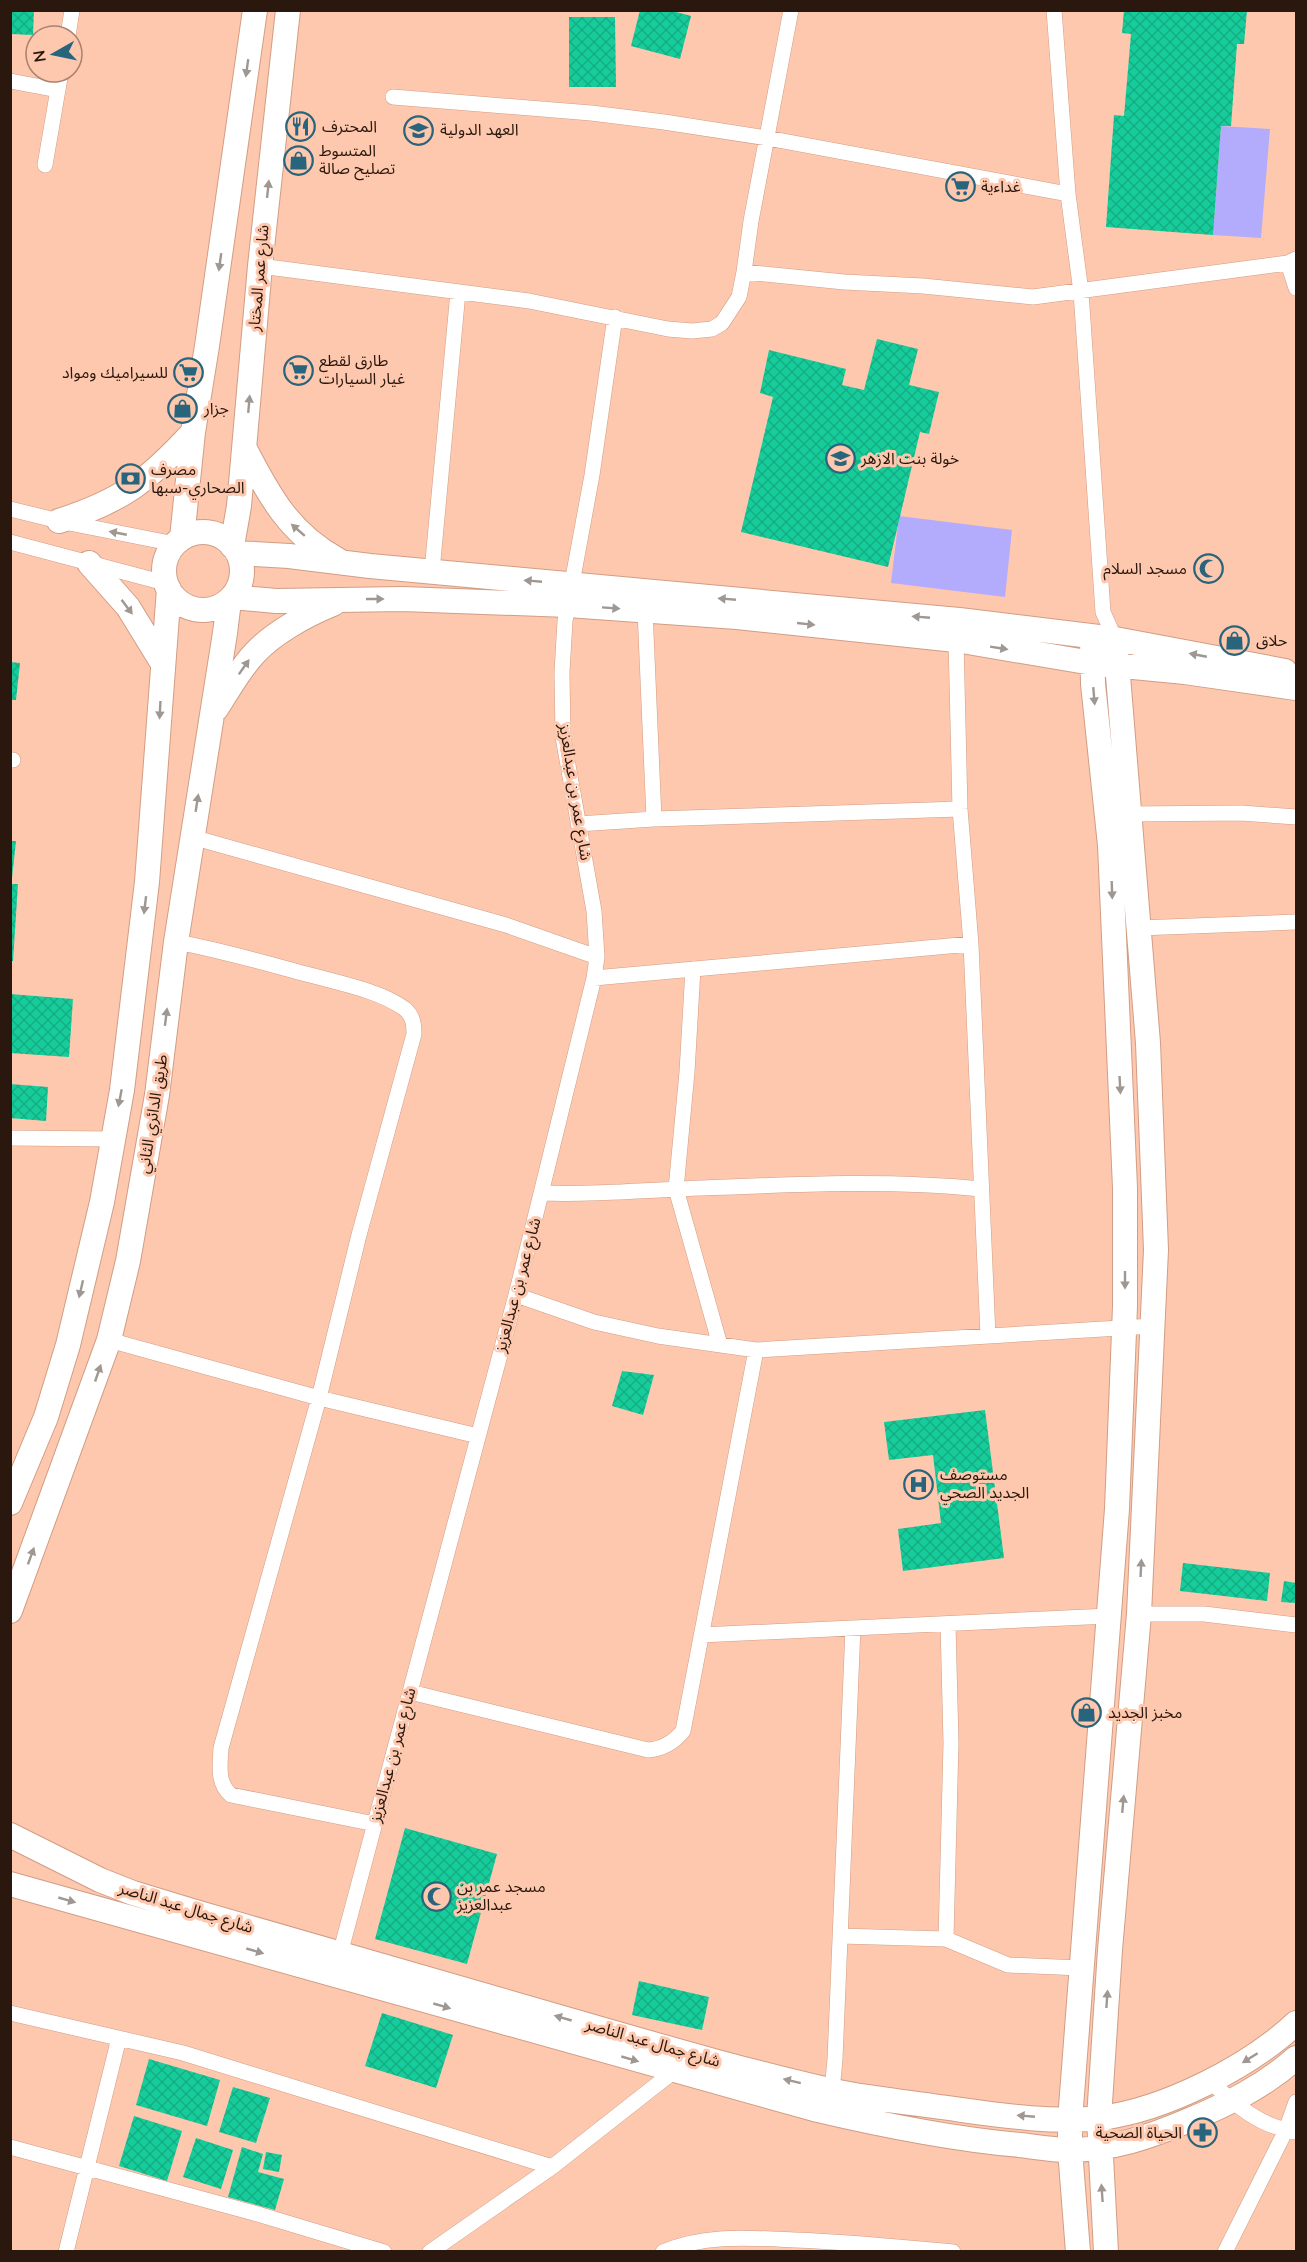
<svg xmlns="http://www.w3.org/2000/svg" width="1307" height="2262" viewBox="0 0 1307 2262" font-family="'Nunito Sans','Noto Sans Arabic',sans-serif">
	<defs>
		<pattern id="building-cross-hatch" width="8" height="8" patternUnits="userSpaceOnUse" patternTransform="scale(1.5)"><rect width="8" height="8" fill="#16cc9a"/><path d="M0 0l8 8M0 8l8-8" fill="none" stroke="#15ae84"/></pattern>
	</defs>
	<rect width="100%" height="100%" fill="#fec8ae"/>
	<path fill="#b3acfd" d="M1221,126l49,3 -9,109 -48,-3z
		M899,516l113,14 -7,67 -114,-14z"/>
	<path fill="url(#building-cross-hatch)" d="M10,10h24l-1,25 -23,-1z
		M640,10h29l22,6 -11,43 -49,-13z
		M1124,10h123l-3,34h-7l-6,82h-10l-8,109 -107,-8 8,-112 10,1 7,-82 -9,-1z
		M569,17h46l1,70h-47z
		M877,339l41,10 -9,36 30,7 -10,42 -9,-2 -32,135 -147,-35 32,-135 -13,-4 9,-43 77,19 -4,16 22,5z
		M10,662l10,1 -4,37h-6z
		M10,841h6l-4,37h-2z
		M10,884h8l-5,77h-3z
		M10,994l63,5 -4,58 -59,-4z
		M10,1084l38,3 -2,34 -36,-3z
		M622,1371l32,4 -11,40 -31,-9z
		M985,1410l19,148 -101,13 -5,-42 43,-6 -8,-68 -44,5 -5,-38z
		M1183,1563l87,10 -3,28 -87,-10z
		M1284,1581l12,2v20l-15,-1z
		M405,1828l92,26 -30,110 -92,-25z
		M639,1981l70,16 -7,33 -70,-15z
		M382,2013l71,22 -17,53 -71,-22z
		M149,2059l71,21 -13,46 -71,-21z
		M233,2087l37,11 -14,45 -37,-11z
		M134,2116l48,15 -15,50 -48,-15z
		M196,2138l37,12 -12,39 -38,-12z
		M242,2147l21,7 -5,18 26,7 -9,31 -47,-13z
		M266,2152l16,3 -3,17 -16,-3z"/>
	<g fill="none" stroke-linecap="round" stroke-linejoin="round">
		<defs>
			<path id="minor" d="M1054,10l14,184 13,98 22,320 12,27
				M68,36l4,-26
				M10,81l48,9
				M393,97l198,16 73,9 103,16 301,56
				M45,165l16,-93
				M1288,263l8,25
				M260,266l269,35 139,28 24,2 20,-2 10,-6 17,-26 5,-25 7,-51 40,-211
				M744,272l100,10 79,4 110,11 255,-34 8,-4
				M10,509l49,12 116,23
				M10,542l155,41
				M432,571l26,-279
				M645,610l9,209
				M956,640l4,169 11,135 17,392
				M10,760h3
				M1130,814l111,-1 55,4
				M578,824l76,-5 306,-10
				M192,837l314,88 91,32
				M1139,928l157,-6
				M176,942c45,8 89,21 134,33 29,8 71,16 95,34 8,7 9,15 9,25l-55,201 -40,163 -98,350c-1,18 -4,35 10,47l144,29
				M693,969l-6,103 -11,117 44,156
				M594,978l377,-34
				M10,1138l102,1
				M542,1193c46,2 91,-2 137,-4 101,-4 202,-10 302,0
				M516,1295l78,27 64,14 98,14 397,-24
				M109,1340l210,58 159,38
				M1139,1614h65l92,11
				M701,1635l408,-19
				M410,1692l238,58c15,-1 26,-8 35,-19l73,-381
				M840,1936l106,3 62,26 73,3
				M946,1939l5,-196 -3,-119
				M340,1954l176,-659 78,-317 3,-21 -3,-46 -31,-174 -1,-65 3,-51 27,-146 23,-158
				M10,2013l173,40 369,114
				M1210,2081c25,24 51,46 86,51
				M832,2091l3,-32 18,-431
				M10,2147l244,66 130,39
				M66,2252l53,-214
				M430,2252l122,-85 126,-99
				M663,2252c42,-18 88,-14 132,-12 53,2 105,7 158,12
				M1225,2252l61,-122 10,-28"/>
			<path id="primary" d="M245,449c24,47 45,85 93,111
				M59,521c63,-20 90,-41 134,-89
				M164 571a39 39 0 1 1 78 0a39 39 0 1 1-78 0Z
				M182,538l11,-106 14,-86 48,-336
				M232,546l7,-40 21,-240 28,-256
				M238,553l51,3 81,10 589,54 156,19 170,32
				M89,563l39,44 35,57
				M232,597l44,4 126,-2 166,6 169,12 219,23 136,23 93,9 111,16
				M216,709c12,-18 23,-39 38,-55 19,-21 52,-39 79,-50
				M10,1503l36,-86 22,-72 34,-143 20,-112 25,-208 22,-293
				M10,1611l99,-271 19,-79 29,-166 19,-153 49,-309 4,-32
				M10,1835l90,45 33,13 59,18c124,36 249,72 374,108 87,25 175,51 263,71 34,8 70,11 104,16 54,7 113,18 167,12 65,-8 149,-51 196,-95
				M10,1884l804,225c68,16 136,30 206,36 16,2 33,5 49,5 43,0 80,-13 118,-29 41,-17 76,-34 109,-63
				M1078,2252l-8,-102v-30l47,-611 8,-203v-118l-15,-343 -17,-161 -1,-46
				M1106,2252l-7,-134 11,-168 29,-336 17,-364 -8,-207 -33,-404"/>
		</defs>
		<use href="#minor" stroke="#d19d84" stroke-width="16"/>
		<use href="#primary" stroke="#d19d84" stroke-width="26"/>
		<use href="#minor" stroke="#fff" stroke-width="15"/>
		<use href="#primary" stroke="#fff" stroke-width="24"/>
	</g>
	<defs><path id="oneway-solid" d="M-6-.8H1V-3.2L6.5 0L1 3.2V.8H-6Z" transform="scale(1.5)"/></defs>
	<g fill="#9f9792">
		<use href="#oneway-solid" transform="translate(247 68) rotate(98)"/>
		<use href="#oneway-solid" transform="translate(268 189) rotate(-84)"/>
		<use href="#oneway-solid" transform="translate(220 262) rotate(98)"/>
		<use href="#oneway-solid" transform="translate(249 404) rotate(-85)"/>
		<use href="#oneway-solid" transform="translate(298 530) rotate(-139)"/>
		<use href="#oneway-solid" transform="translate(118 533) rotate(-169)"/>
		<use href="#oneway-solid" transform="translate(533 581) rotate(-175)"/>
		<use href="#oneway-solid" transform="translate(375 599)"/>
		<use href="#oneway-solid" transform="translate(727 599) rotate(-175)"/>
		<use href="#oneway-solid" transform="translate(127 607) rotate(53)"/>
		<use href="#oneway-solid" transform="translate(611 608) rotate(4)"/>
		<use href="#oneway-solid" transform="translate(921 617) rotate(-175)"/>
		<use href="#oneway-solid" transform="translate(806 624) rotate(6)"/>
		<use href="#oneway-solid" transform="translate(999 648) rotate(9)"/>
		<use href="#oneway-solid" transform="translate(1198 655) rotate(-169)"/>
		<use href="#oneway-solid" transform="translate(244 667) rotate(-55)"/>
		<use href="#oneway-solid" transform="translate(1094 696) rotate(85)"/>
		<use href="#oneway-solid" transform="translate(160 710) rotate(93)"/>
		<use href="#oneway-solid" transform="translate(197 803) rotate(-81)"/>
		<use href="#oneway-solid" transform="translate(1112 890) rotate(88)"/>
		<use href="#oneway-solid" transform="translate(145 905) rotate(97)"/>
		<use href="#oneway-solid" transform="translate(166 1017) rotate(-83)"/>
		<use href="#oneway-solid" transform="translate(1120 1085) rotate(87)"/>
		<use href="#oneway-solid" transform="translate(120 1098) rotate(101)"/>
		<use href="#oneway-solid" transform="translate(1125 1280) rotate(90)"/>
		<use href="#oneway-solid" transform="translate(81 1289) rotate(103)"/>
		<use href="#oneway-solid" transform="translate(98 1373) rotate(-71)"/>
		<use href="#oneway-solid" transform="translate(31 1556) rotate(-70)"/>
		<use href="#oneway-solid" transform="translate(1141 1568) rotate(-87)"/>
		<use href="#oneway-solid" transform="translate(1123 1804) rotate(-85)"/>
		<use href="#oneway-solid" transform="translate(67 1900) rotate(16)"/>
		<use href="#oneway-solid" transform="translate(255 1951) rotate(16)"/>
		<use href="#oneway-solid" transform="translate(1107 1999) rotate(-86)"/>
		<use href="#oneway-solid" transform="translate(442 2006) rotate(16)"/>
		<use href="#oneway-solid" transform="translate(563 2018) rotate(-164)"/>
		<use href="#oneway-solid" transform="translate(1250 2058) rotate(148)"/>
		<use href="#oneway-solid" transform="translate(630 2059) rotate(16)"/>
		<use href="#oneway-solid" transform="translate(792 2081) rotate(-166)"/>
		<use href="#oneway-solid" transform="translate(1026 2116) rotate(-175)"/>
		<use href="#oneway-solid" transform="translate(1102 2193) rotate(-94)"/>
	</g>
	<defs>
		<symbol id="restaurant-ring" viewBox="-11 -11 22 22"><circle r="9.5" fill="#fec8ae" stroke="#28657c" stroke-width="1.5"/><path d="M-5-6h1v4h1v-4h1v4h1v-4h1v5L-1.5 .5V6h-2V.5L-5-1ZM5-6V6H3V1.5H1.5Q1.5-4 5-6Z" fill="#28657c"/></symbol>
		<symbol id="school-ring" viewBox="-11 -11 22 22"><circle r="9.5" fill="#fec8ae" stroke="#28657c" stroke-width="1.5"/><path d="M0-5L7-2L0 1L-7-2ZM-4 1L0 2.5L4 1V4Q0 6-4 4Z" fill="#28657c"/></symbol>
		<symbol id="shop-ring" viewBox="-11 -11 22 22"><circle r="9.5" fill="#fec8ae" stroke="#28657c" stroke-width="1.5"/><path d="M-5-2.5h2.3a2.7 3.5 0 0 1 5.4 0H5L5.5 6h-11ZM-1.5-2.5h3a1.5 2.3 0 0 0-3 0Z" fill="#28657c"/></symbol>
		<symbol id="supermarket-ring" viewBox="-11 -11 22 22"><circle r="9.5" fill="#fec8ae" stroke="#28657c" stroke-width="1.5"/><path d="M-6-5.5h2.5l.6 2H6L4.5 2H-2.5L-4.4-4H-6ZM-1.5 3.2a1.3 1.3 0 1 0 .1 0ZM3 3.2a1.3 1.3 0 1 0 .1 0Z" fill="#28657c"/></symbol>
		<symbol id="bank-ring" viewBox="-11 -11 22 22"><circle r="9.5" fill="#fec8ae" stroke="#28657c" stroke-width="1.5"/><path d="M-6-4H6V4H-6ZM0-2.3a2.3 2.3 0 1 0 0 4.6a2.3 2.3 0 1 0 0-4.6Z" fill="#28657c"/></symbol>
		<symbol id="mosque-ring" viewBox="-11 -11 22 22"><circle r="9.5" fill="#fec8ae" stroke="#28657c" stroke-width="1.5"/><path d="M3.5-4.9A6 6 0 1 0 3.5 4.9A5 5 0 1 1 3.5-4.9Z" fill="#28657c"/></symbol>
		<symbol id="hospital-ring" viewBox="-11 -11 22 22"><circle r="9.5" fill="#fec8ae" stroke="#28657c" stroke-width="1.5"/><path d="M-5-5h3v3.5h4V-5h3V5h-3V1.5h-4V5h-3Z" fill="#28657c"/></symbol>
		<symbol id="pharmacy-ring" viewBox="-11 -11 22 22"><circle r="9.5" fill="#fec8ae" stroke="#28657c" stroke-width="1.5"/><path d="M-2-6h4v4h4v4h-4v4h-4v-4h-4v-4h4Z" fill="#28657c"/></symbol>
	</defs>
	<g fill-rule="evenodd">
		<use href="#restaurant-ring" x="284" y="110" width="33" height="33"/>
		<use href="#school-ring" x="402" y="114" width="33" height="33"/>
		<use href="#shop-ring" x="282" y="144" width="33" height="33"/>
		<use href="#supermarket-ring" x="944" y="170" width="33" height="33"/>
		<use href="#supermarket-ring" x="282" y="354" width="33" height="33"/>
		<use href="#supermarket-ring" x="172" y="356" width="33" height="33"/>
		<use href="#shop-ring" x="166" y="392" width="33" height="33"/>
		<use href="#school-ring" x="824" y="442" width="33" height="33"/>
		<use href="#bank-ring" x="114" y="462" width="33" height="33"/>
		<use href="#mosque-ring" x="1192" y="552" width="33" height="33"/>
		<use href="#shop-ring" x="1218" y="624" width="33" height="33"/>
		<use href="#hospital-ring" x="902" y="1468" width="33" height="33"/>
		<use href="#shop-ring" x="1070" y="1696" width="33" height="33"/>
		<use href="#mosque-ring" x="420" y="1880" width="33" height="33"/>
		<use href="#pharmacy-ring" x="1186" y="2116" width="33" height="33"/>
	</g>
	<g text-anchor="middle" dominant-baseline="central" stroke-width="6" stroke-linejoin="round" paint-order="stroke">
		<g font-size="16" fill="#2a170d" stroke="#fec8ae" text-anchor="start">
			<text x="322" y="127">المحترف</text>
			<text x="440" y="130">العهد الدولية</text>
			<text x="319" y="151">المتسوط<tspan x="319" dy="18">تصليح صالة</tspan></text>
			<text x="981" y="187">غداءية</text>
			<text x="319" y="361">طارق لقطع<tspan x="319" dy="18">غيار السيارات</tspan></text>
			<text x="168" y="373" text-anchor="end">للسيراميك ومواد</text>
			<text x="204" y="409">جزار</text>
			<text x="861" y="459">خولة بنت الازهر</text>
			<text x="151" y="470">مصرف<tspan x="151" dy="18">الصحاري-سبها</tspan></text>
			<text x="1187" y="569" text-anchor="end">مسجد السلام</text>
			<text x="1256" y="641">حلاق</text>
			<text x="940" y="1475">مستوصف<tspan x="940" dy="18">الجديد الصحي</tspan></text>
			<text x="1108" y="1713">مخبز الجديد</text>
			<text x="457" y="1887">مسجد عمر بن<tspan x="457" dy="18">عبدالعزيز</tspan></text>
			<text x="1182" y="2133" text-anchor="end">الحياة الصحية</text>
		</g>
		<g font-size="16" fill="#2a170d" stroke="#fec8ae">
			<text transform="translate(259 278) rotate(-85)">شارع عمر المختار</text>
			<text transform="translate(575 792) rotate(81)">شارع عمر بن عبدالعزيز</text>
			<text transform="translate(153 1114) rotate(-81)">طريق الدائري الثاني</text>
			<text transform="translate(518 1285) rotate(-75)">شارع عمر بن عبدالعزيز</text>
			<text transform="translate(393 1755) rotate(-75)">شارع عمر بن عبدالعزيز</text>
			<text transform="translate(186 1908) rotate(17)">شارع جمال عبد الناصر</text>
			<text transform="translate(653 2043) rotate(16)">شارع جمال عبد الناصر</text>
		</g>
	</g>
	<rect width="1307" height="2262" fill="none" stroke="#2a170d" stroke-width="24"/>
	<g transform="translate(54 54) rotate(261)"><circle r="28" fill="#fec8ae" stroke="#a9816e" stroke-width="1.5"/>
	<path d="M0-4.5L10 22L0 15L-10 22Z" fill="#28657c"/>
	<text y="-9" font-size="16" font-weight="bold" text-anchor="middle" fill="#2a170d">N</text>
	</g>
</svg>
